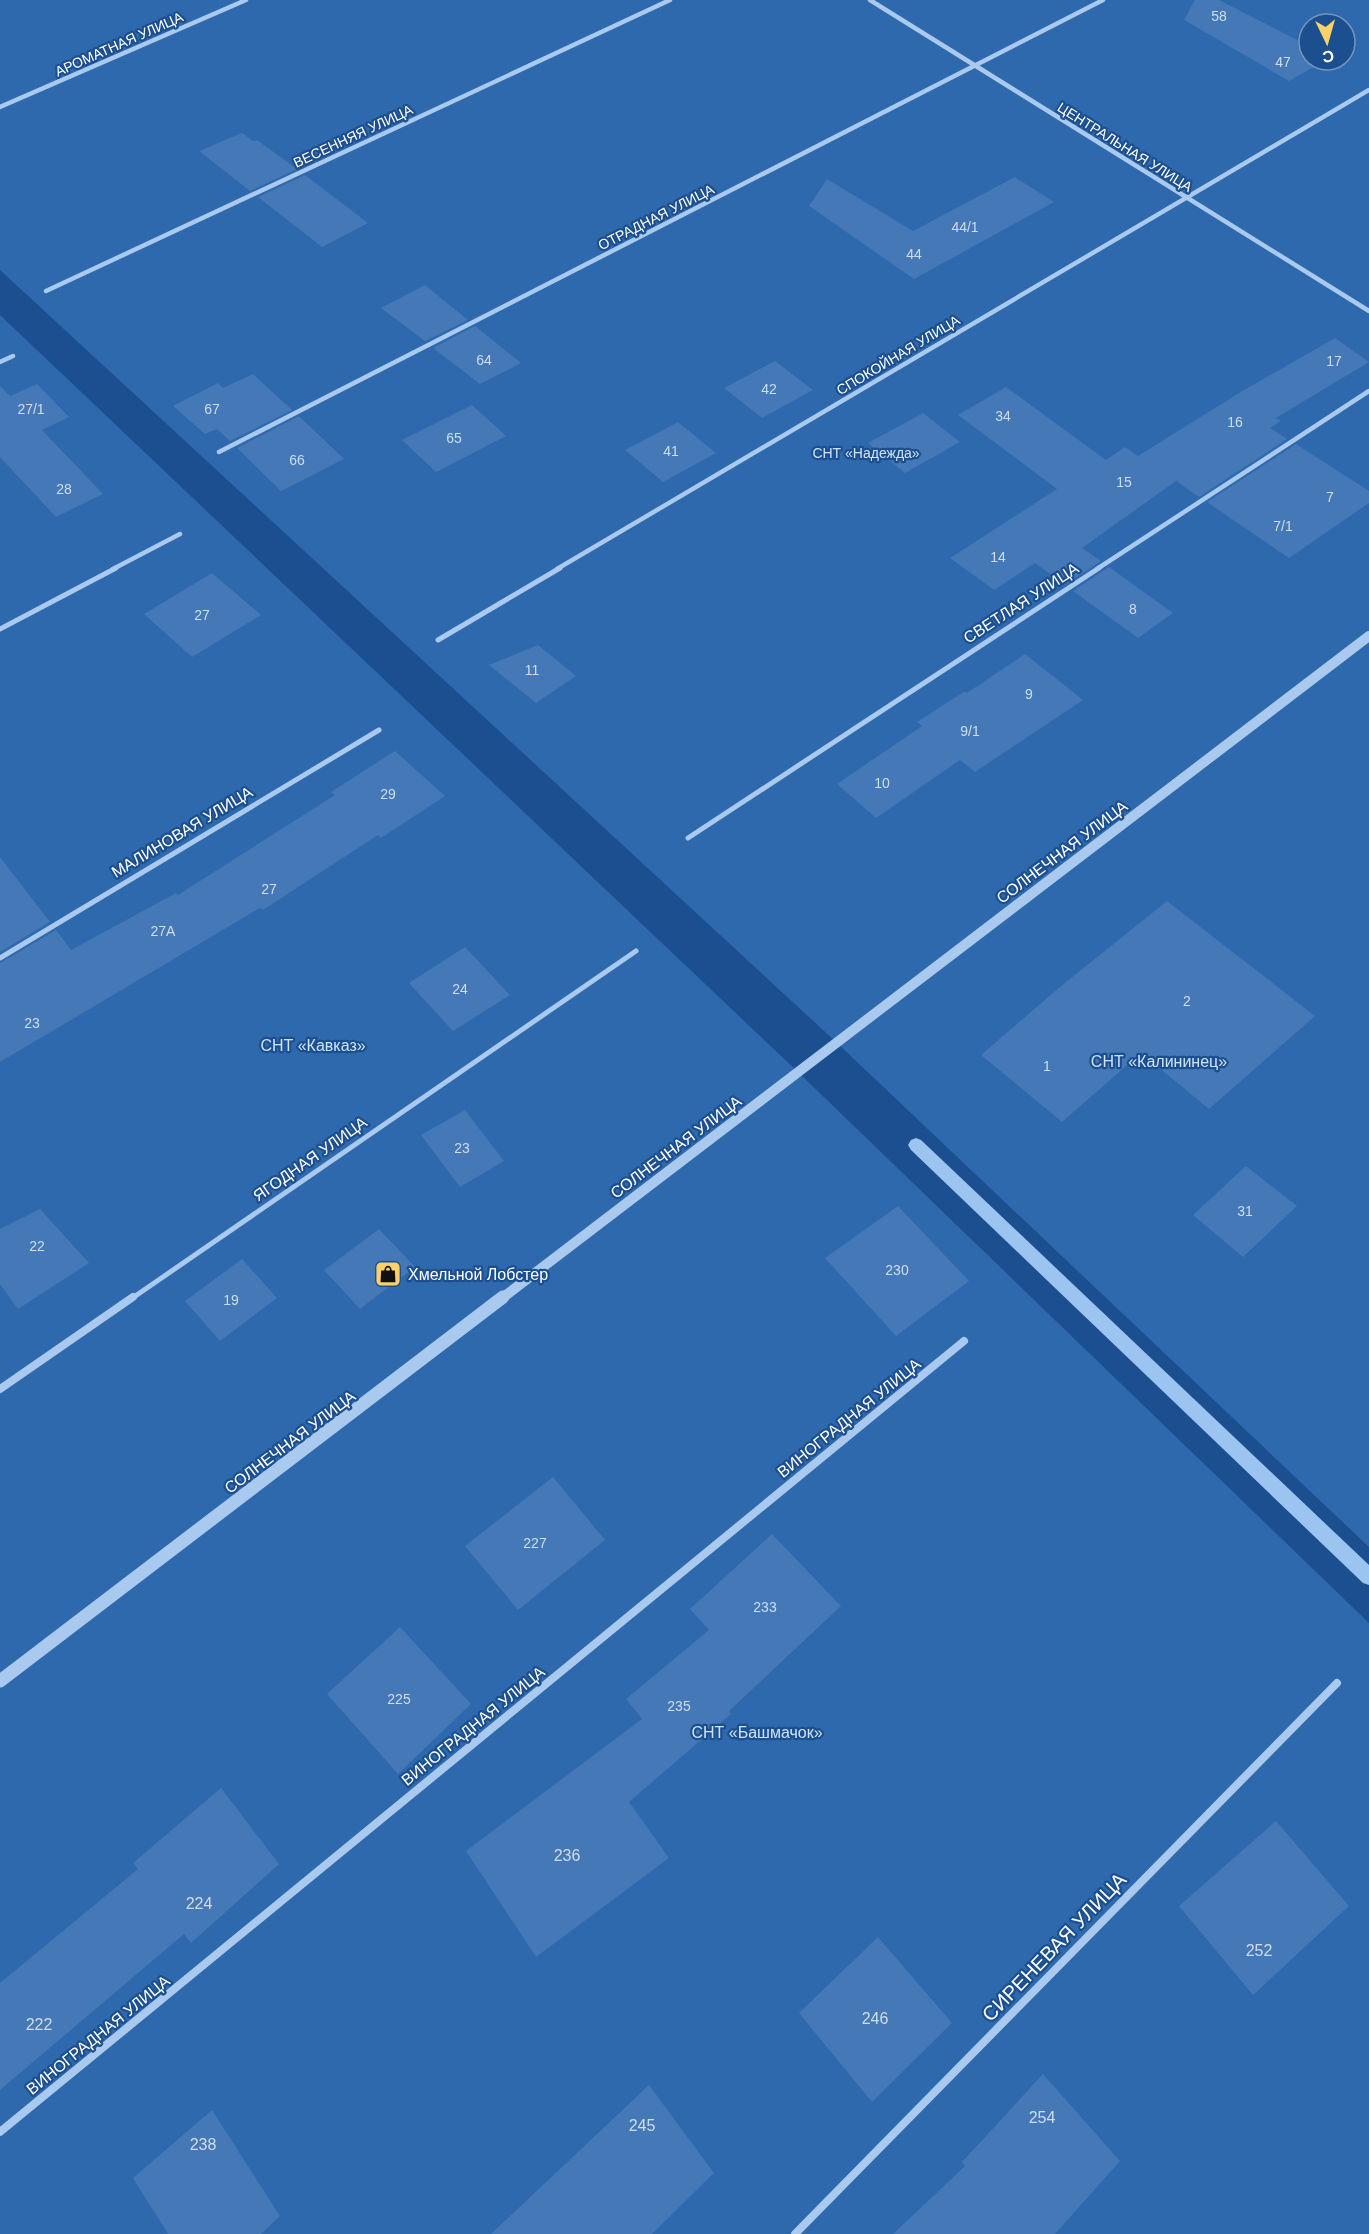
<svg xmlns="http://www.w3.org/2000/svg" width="1369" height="2234" viewBox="0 0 1369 2234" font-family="Helvetica,sans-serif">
	<rect width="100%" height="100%" fill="#1b4f8f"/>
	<path fill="#2e69ad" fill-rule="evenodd" d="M0,0h1369v1547l-532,-504 -837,-773zM1309,24h36v36h-36z
		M0,315l799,758 570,550v611h-1369z"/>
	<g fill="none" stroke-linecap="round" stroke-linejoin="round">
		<path fill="#9cc4f0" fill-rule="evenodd" d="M916,1138l5,2 448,425v20l-6,-2 -452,-433 -3,-5 3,-5z"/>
	</g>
	<path fill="#4478b7" d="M1195,0h24l90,46v14h17l-37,21 -105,-61z
		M242,133l11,8 4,-1 40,29 -47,22 -51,-40z
		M305,175l63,48 -46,24 -64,-50z
		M1015,177l39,25 -140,77 -105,-73 18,-27 86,52z
		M425,285l43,35 -43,21 -44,-33z
		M475,326l46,37 -41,21 -47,-36z
		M1335,338l34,24 -93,56 5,3 -11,7 17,11 -88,58 -23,-16 -94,67 19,13 -36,24 -30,-22 -41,27 -44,-32 107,-69 -99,-74 48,-28 100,73 19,-13 13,9 101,-63z
		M775,361l38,29 -51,28 -38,-30z
		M253,374l39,36 -62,31 -13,-12 -12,5 -32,-28 45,-23 5,5z
		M37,384l32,33 -27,13 61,64 -47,23 -56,-60v-71l10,10z
		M472,405l34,31 -70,36 -34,-32z
		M923,413l37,29 -55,31 -37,-30z
		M299,416l45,43 -63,32 -44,-43z
		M678,422l38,31 -53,29 -38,-32z
		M1296,444l73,47v12l-80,55 -82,-56z
		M1109,567l64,46 -35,25 -65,-47z
		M212,573l49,42 -69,42 -48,-43z
		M538,645l38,31 -40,27 -47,-38z
		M1025,654l58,46 -108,72 -15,-12 -84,58 -39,-34 85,-58 -5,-4 48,-31 2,2z
		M395,751l50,45 -64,42 -3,-3 -115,75 -3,-2 -260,154v-99l56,-33 15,20 105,-57 2,2 157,-100 -4,-3z
		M0,857l50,65 -50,30z
		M1167,901l148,115 -106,93 -68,-56 -79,69 -81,-67 80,-69z
		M465,947l45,48 -57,36 -44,-48z
		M465,1110l39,51 -44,26 -39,-52z
		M1246,1166l51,40 -54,51 -50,-42z
		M898,1206l71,75 -73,55 -71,-78z
		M40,1209l49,54 -71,46 -18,-25v-55z
		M379,1229l36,38 -55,42 -36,-39z
		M242,1259l35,39 -57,43 -35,-40z
		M553,1477l52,63 -87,70 -53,-64z
		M772,1534l69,72 -112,105 2,3 -102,88 40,56 -133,99 -70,-106 176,-132 -16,-20 83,-69 -19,-21z
		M400,1627l71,77 -73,70 -71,-80z
		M221,1788l58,76 -88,79 -7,-9 -184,156v-107l138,-114 -5,-6z
		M1276,1821l73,85 -96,89 -74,-89z
		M878,1937l74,86 -80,79 -73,-89z
		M1043,2074l77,87 -65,73h-162l72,-68 -3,-4z
		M649,2085l65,88 -62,61h-161z
		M212,2110l68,106 -19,18h-93l-35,-56z"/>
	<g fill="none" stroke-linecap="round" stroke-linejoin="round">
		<path stroke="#a9c9ee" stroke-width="4.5" d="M870,0l499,311
			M0,107l246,-107
			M46,291l624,-291
			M0,362l13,-6
			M219,452l884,-452
			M113,569l67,-35
			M557,569l812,-479
			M1097,569l272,-178"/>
		<path stroke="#a9c9ee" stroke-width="5" d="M0,629l116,-61
			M438,640l122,-72
			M688,838l411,-270
			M0,958l379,-228
			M131,1299l505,-348"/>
		<path stroke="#a9c9ee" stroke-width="8" d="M0,1389l133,-92
			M0,2132l964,-791
			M795,2234l542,-551"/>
		<path stroke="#a9c9ee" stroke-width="10" d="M501,1299l868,-663"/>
		<path stroke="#a9c9ee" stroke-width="13" d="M0,1681l503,-384"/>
	</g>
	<defs>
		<symbol id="shop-square" viewBox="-11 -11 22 22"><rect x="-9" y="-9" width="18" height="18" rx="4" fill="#ffd166" stroke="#1b4f8f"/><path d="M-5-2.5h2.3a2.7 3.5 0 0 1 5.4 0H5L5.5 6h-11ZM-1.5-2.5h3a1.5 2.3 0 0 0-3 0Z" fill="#111"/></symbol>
	</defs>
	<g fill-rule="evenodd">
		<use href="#shop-square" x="373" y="1259" width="30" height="30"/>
	</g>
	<g text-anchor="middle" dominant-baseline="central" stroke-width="4.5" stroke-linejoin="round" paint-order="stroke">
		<g font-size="14" fill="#d0dded">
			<text x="1219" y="16">58</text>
			<text x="1283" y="62">47</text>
			<text x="965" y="227">44/1</text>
			<text x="914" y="254">44</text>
			<text x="484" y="360">64</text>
			<text x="1334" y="361">17</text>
			<text x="769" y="389">42</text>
			<text x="31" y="409">27/1</text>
			<text x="212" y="409">67</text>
			<text x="1003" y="416">34</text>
			<text x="1235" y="422">16</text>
			<text x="454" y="438">65</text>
			<text x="671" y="451">41</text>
			<text x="297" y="460">66</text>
			<text x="1124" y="482">15</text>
			<text x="64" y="489">28</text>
			<text x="1330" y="497">7</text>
			<text x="1283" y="526">7/1</text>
			<text x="998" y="557">14</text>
			<text x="1133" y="609">8</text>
			<text x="202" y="615">27</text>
			<text x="532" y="670">11</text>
			<text x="1029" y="694">9</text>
			<text x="970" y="731">9/1</text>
			<text x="882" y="783">10</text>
			<text x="388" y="794">29</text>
			<text x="269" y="889">27</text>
			<text x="163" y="931">27А</text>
			<text x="460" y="989">24</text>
			<text x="1187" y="1001">2</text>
			<text x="32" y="1023">23</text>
			<text x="1047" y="1066">1</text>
			<text x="462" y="1148">23</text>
			<text x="1245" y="1211">31</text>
			<text x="37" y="1246">22</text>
			<text x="897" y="1270">230</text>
			<text x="231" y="1300">19</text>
			<text x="535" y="1543">227</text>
			<text x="765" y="1607">233</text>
			<text x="399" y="1699">225</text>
			<text x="679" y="1706">235</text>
		</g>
		<g font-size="14" fill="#fff" stroke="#1b4f8f">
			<text transform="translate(119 44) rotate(-24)">АРОМАТНАЯ УЛИЦА</text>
			<text transform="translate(353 136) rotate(-25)">ВЕСЕННЯЯ УЛИЦА</text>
			<text transform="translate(1125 147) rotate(32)">ЦЕНТРАЛЬНАЯ УЛИЦА</text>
			<text transform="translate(656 217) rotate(-27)">ОТРАДНАЯ УЛИЦА</text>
			<text transform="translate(898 355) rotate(-31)">СПОКОЙНАЯ УЛИЦА</text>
		</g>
		<g font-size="14" fill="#cfe3fa" stroke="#1b4f8f">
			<text x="866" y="453">СНТ «Надежда»</text>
		</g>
		<g font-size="16" fill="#fff" stroke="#1b4f8f">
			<text transform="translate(1021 603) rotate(-33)">СВЕТЛАЯ УЛИЦА</text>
			<text transform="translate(182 832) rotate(-31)">МАЛИНОВАЯ УЛИЦА</text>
			<text transform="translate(1062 852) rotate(-37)">СОЛНЕЧНАЯ УЛИЦА</text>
			<text transform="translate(676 1147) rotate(-37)">СОЛНЕЧНАЯ УЛИЦА</text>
			<text transform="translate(310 1159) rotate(-35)">ЯГОДНАЯ УЛИЦА</text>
			<text transform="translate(849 1418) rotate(-39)">ВИНОГРАДНАЯ УЛИЦА</text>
			<text transform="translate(290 1442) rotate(-37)">СОЛНЕЧНАЯ УЛИЦА</text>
			<text transform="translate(473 1726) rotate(-39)">ВИНОГРАДНАЯ УЛИЦА</text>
			<text transform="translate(98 2035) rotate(-39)">ВИНОГРАДНАЯ УЛИЦА</text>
		</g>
		<g font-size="16" fill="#cfe3fa" stroke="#1b4f8f">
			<text x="313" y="1045">СНТ «Кавказ»</text>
			<text x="1159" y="1061">СНТ «Калининец»</text>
			<text x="757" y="1732">СНТ «Башмачок»</text>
		</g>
		<g font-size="16" fill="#fff" stroke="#1b4f8f" text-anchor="start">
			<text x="408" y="1274">Хмельной Лобстер</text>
		</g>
		<g font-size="16" fill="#d0dded">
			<text x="567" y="1855">236</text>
			<text x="199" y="1903">224</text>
			<text x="1259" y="1950">252</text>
			<text x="875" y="2018">246</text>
			<text x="39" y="2024">222</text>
			<text x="1042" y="2117">254</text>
			<text x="642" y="2125">245</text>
			<text x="203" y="2144">238</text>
		</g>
		<g font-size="20" fill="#fff" stroke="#1b4f8f">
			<text transform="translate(1054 1947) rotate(-46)">СИРЕНЕВАЯ УЛИЦА</text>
		</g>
	</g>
	<g transform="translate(1327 42) rotate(175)"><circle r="28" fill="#1b4f8f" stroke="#7695bc" stroke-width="1.5"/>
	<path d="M0-4.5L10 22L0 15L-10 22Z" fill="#ffd166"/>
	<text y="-9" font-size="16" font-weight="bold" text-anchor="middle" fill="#ffffff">С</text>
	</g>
</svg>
